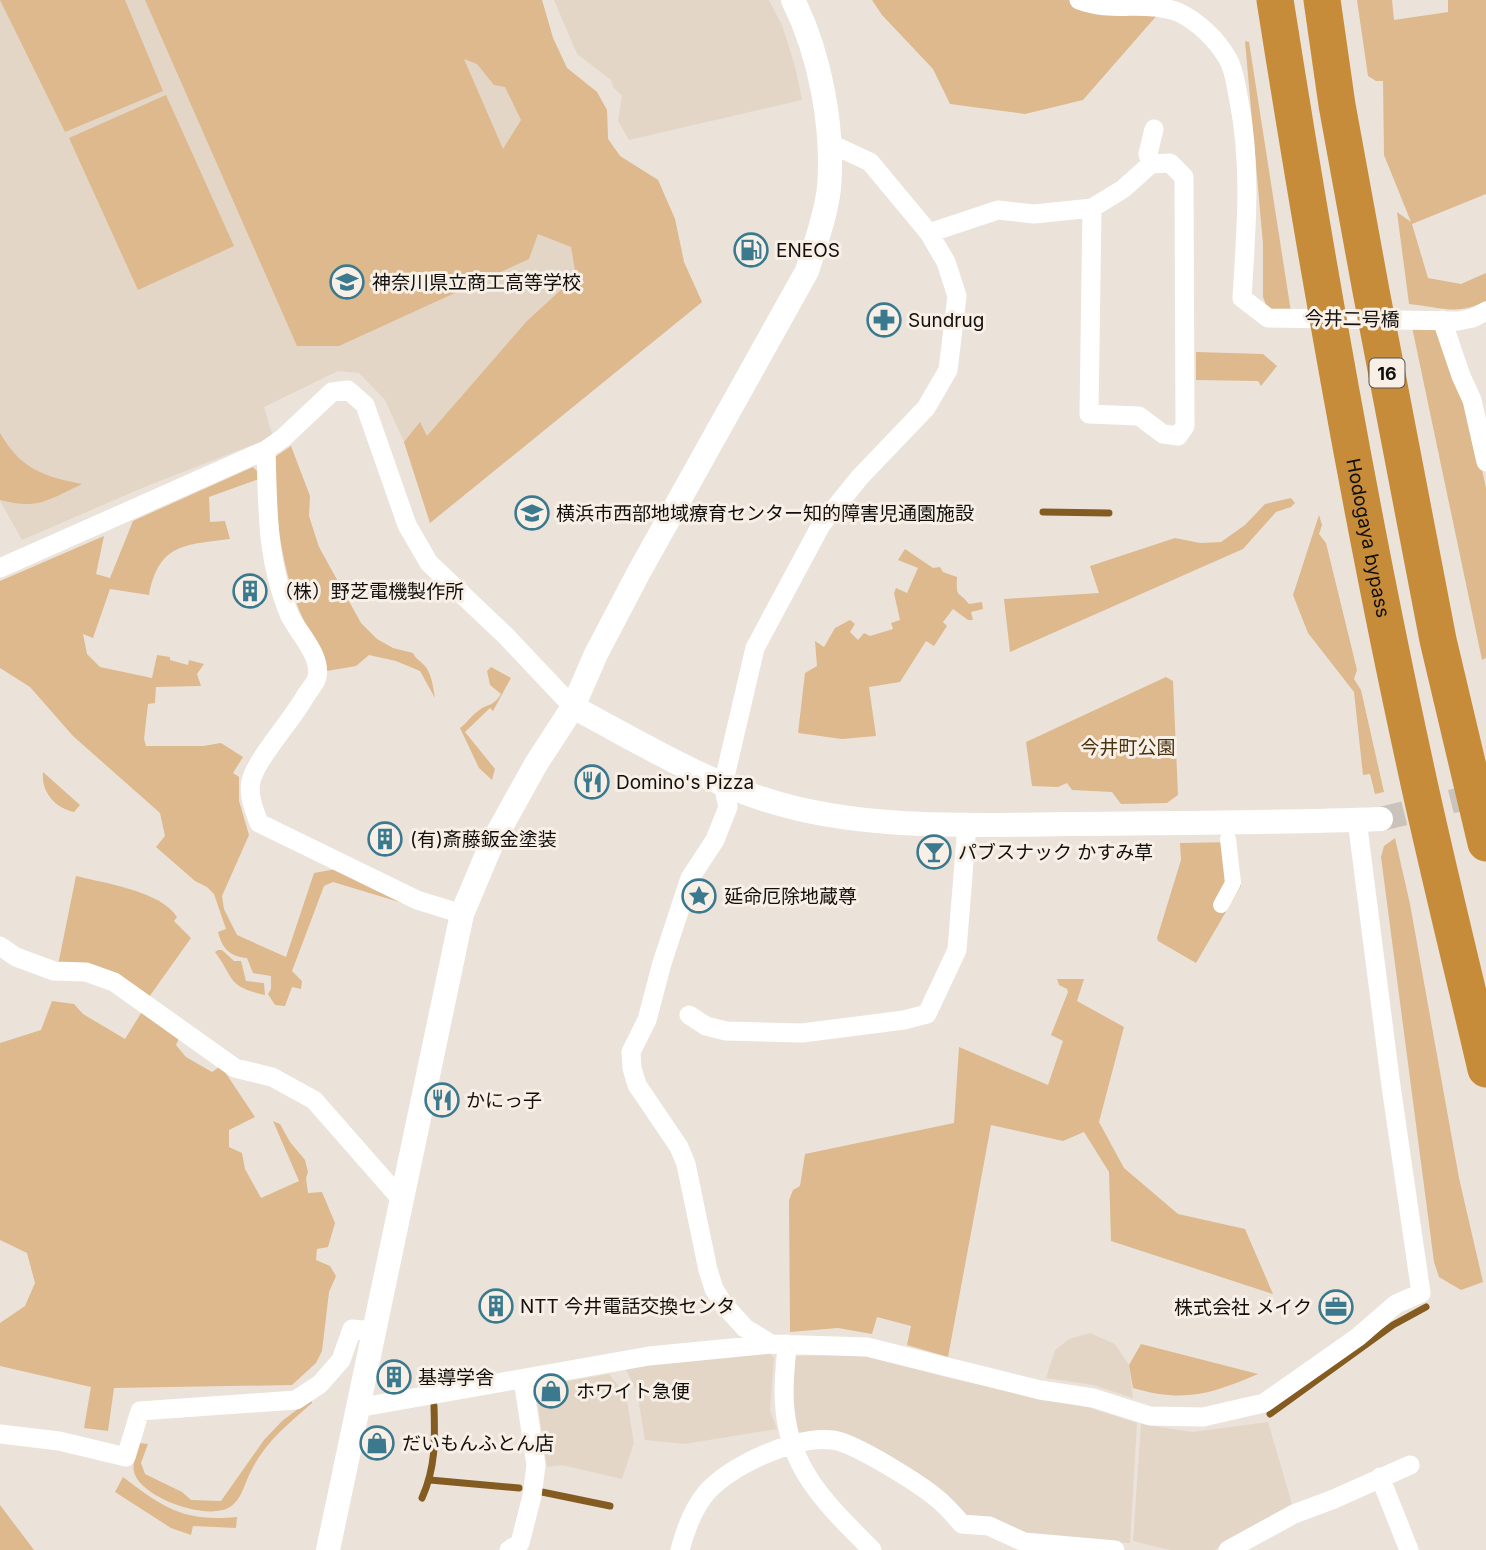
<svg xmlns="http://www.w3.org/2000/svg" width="1486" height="1550" viewBox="0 0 1486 1550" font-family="Inter,'Noto Sans JP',sans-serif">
	<rect width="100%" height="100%" fill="#ebe3da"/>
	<path fill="#e3d6c7" d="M0,0h542l11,38 14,30 30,24 10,18 1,29 12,17 38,24 17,39 9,43 18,40 -272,221 -26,-81 -19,-42 -26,-27 -21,-2 -74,36 9,30 -126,49 -125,54 -22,-39z
		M554,0h215l13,25 13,41 7,34 -173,40 -11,-19 4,-25 -9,-9 -2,-7 -34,-26z
		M1090,1333l25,11 14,21 4,33 -40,-13 -47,-7 9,-28 14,-11z
		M766,1349l8,9 -4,52 7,19 -93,15 -39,-4 -8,-48 -12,-24z
		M847,1355l23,2 79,21 138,29 50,16 -7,120 -98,-6 -66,-19 -28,-29 -140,-55 -5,-27 1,-51z
		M609,1374l17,21 8,48 -12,36 -60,-14 -15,2 -12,-80z
		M1268,1422l24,82 -41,23 -36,23h-45l-37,-9 8,-117 51,8z"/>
	<path fill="#ddb98d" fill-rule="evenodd" d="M0,0h125l38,91 -98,41z
		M145,0h397l11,38 14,30 30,24 10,18 1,29 12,17 38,24 17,39 9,43 18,40 -272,221 -26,-81 16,-20 7,14 100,-115 49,-45 -5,-29 -33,-13 -9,25 -190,87h-42zM464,59l13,5 17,21 11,2 16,33 -18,29z
		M872,0h203l84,13 -76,87 -58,14 -75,-10 -17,-35 -51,-54z
		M1357,0h35l2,20 54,-8v-12h38v194l-74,30 16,54 33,6 25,-11v28c-29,15 -46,6 -77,3l-12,-92 14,10 -27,-67 -1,-74h-7l-8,-5z
		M1245,41l4,1 42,270 -23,-2 -5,-13v-53z
		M166,95l68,151 -96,44 -69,-152z
		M1412,327l24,1 31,73 19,87v170l-4,2z
		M1196,352l67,2 14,12 -16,20 -3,-5 -62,-1z
		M0,433c21,36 42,43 82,51 -34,16 -44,26 -82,16z
		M291,446l19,50 -1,20 10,31 42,76 16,16 16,9 20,5c3,6 6,7 11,12 8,8 9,23 11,33l-15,-27 -24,-10 -27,-6 -13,11 -29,5c-8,-20 -19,-39 -27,-59 -20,-48 -24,-101 -28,-153z
		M253,467l5,5 1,7 -50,18 1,25 15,-1 5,18c-45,6 -71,4 -81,56l-39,-6 -17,49 -10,-4 4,20 13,13 52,11 5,-23 13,2v3l18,5 1,-5 15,4 -7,10 4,12 -45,1 -1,16 -7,1 -4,35 2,7h57l18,-3 22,14 -10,16 6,4v24l10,34 -27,61 2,13 13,26 49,22 28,-84 22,-4 103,45 -106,-32 -9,4 -32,85 10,10 -1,8 -9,-2 -7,19 -10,-1 -7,-11 3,-5v-13l-18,-3 -6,-15c-17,-1 -25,-10 -29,-26l8,-3 -12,-35 -7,-7 -12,-6 -39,-34 9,-11 -5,-23 -87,-77 -43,-49 -30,-19v-87l104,-45 -8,38 14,4 23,-57z
		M1291,498l4,5 -4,4 -15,5 -33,37 -233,103 -6,-53 95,-6 -9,-27 85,-28 25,5 21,-1 24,-17 20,-21z
		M1319,515l3,10 -3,9 7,9 31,127 -3,9 7,11 23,102 -9,2 -5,-20 -7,1 -9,-83 -46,-59 -15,-38z
		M905,549l28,19 7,-1 3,5 14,5c-1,22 1,13 12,27l13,-2 1,7 -12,3 2,8h-5l-15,-11 -10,13 4,4 -13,20 -8,-5 -26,41 -31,5 7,49 -34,3 -44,-6 7,-60 12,-7 -2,-25 9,6 11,-19 15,-8 5,4 -5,8 8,8 6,-7 6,3 23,-7 -2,-6 9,-3 -6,-27 2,-5 11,5 11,-25 -20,-8z
		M491,667l20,11 -18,33 -3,-3 -25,24 30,37 -3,11 -13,-12 -19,-40c7,-5 11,-12 18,-17 10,-8 15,-4 23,-17l-11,-9 -3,-14z
		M1166,677l7,4 5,114 -11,8 -46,1 -9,-12 -40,-2 -5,-7 -9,4 -26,-1 -6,-44z
		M43,772l37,33 -6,7c-19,-4 -33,-20 -31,-40z
		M1395,838l15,66 49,274 24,104 -22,8 -22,-13 -5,-15 -53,-405 3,-11z
		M1234,842l7,44 -45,77 -38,-22 -1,-3 24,-78 -1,-17z
		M76,876c28,7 85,15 101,41l-3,4 17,17 -42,59 -91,-32z
		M218,950h4l12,11h7l5,20 18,2 1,12c-39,-9 -30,-16 -50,-43z
		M1057,979h27l-7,22 47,26 -25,95 25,46 54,46 67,15 28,65 -162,-53 -2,-69 -25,-40 -21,9 -72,-16 -43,232 -41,-12 4,-19 -34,-9 -5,17 -34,-6 -48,4 -1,-132 4,-10 7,-4 5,-32 149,-31 5,-76 89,38 15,-44 -12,-6 17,-43 -1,-3 -8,-4z
		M52,1001l22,3 9,10 42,25 18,-29 37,26 -4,9 10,12 26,15 9,-6 34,51 -26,13v17l13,6 3,16 16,29 38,-17 -26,-60 7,3 10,18 15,18 3,12 -2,6 2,15 14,-1 13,31 -7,24 -11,2 -1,11 14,6 6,10 -7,16 -7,59 -6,12 -24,22 -178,3 -6,43 -24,-3 7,-41 -91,-21v-43l25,-17 10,-23 -8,-30 -27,-13v-197l41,-13z
		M1141,1344l117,30c-47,20 -74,29 -125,14l-4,-23z
		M311,1399l1,4c-26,23 -48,40 -63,72 -5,11 -8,25 -19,32 -22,14 -85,-8 -95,-32 -4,-9 1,-23 3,-32l10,1 -7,19 4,11 37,18 9,8 30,1 43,-61 18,-19z
		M123,1477c41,31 60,45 114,40l-1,11 -43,-2 -2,9 -20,-7 -56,-36z
		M0,1505l34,45h-34z"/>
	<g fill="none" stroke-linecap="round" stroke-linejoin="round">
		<path stroke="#845c21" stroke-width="7" d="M1043,512l66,1
			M1270,1414l123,-89 33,-18
			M430,1480l89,8
			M542,1492l68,14
			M422,1498c14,-31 13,-59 12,-92"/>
		<path stroke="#cac3bb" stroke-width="24" stroke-dasharray="24 12" stroke-linecap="butt" d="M1381,819l105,-26"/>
		<path stroke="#fff" stroke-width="16" d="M1221,905l12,-22 -5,-44"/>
		<path stroke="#fff" stroke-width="19" d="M1079,0c32,13 68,0 99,12 21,10 39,28 50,47 7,12 8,28 11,42 13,66 7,131 3,197l26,20 190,3 15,-3 13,-7
			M1151,164l-3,-10 6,-25
			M929,233l69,-23 36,4 58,-6 31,-19 28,-25 19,-1 14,14 1,249 -7,10 -15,-2 -24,-18 -50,-2 3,-206
			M1442,320l19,56 11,24 14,62
			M266,450c2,59 0,108 23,164 8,18 33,41 28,63 -1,6 -8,13 -11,18 -12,23 -50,64 -55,86 -3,14 3,29 8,42l158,77 45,14
			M0,568l266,-118 17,-12 49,-46 16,-2 17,15 42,120 22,38 76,72 68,72
			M0,946l16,11 38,14 32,1 28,10 121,86 37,9 42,23 87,99
			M689,1015l17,11 20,5 76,2 102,-13 23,-6 30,-64 10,-125
			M771,1344l-26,-16 -21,-23 -10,-16 -6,-19 -22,-106 -7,-17 -42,-62 -5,-17 -1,-16 16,-32 15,-57 28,-85 25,-38 13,-33 -5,-22 32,-137 66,-123 39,-48 66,-69 22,-38 9,-74 -11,-34 -17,-29 -59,-71 -41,-19
			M787,1344c-1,21 -5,44 -2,66 6,63 45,97 87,140
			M357,1408l292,-52 122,-12 96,3 173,43 53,8 57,18 53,1 61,-14 94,-66 38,-33 25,-11 -30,-207 -34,-266
			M0,1434l59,7 67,16 14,-46 156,-11 24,-16 21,-24 11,-31 22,2
			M1380,1477l29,73
			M509,1550l11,-7 12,-47 4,-31 -13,-86
			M680,1550c5,-19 14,-43 27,-58 25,-27 89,-57 126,-52 22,3 89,45 107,61 8,7 15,15 22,23l27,2 35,16 91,8
			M1228,1550l66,-36 40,-15 76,-34"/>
		<path stroke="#fff" stroke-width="24" d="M573,707c72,38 145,84 226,102 87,20 180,16 269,15 105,-1 208,-1 313,-5
			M328,1550l134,-636 29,-69 45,-81 37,-57 23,-53 43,-82 168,-301c8,-27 19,-55 22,-83 5,-61 -9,-134 -36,-188"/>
		<g stroke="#c78c39" stroke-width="37">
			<path id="s1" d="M1275,0c40,254 84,508 139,760 22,103 48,206 72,309"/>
			<path d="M1322,0l15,105 34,186 67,349 48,203"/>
		</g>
	</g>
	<defs>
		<symbol id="fuel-ring" viewBox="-11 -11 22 22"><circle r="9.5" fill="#f8f0e7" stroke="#3a798e" stroke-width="1.5"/><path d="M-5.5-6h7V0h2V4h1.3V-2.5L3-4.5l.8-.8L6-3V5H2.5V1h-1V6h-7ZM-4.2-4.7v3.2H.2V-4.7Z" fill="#3a798e"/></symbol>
		<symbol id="school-ring" viewBox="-11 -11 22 22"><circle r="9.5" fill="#f8f0e7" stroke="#3a798e" stroke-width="1.5"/><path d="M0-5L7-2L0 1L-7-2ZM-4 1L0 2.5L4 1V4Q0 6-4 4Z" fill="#3a798e"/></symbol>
		<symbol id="pharmacy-ring" viewBox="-11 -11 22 22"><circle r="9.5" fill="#f8f0e7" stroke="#3a798e" stroke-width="1.5"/><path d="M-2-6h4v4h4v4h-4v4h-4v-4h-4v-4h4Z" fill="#3a798e"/></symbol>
		<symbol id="building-ring" viewBox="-11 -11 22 22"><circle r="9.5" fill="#f8f0e7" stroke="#3a798e" stroke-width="1.5"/><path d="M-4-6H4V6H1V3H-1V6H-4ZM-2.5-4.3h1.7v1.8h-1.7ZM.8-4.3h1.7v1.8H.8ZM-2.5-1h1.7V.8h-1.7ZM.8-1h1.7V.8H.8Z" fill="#3a798e"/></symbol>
		<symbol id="restaurant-ring" viewBox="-11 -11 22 22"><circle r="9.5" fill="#f8f0e7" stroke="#3a798e" stroke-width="1.5"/><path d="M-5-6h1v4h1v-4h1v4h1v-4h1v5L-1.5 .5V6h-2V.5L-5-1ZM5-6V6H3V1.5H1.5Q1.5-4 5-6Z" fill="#3a798e"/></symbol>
		<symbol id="bar-ring" viewBox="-11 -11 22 22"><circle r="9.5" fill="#f8f0e7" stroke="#3a798e" stroke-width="1.5"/><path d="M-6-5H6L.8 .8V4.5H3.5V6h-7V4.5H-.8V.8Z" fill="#3a798e"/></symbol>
		<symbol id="sight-ring" viewBox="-11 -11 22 22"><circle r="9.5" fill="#f8f0e7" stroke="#3a798e" stroke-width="1.5"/><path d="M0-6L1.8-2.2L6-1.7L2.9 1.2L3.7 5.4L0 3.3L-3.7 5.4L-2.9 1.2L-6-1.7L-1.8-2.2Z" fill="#3a798e"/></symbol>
		<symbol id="office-ring" viewBox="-11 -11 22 22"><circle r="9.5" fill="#f8f0e7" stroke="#3a798e" stroke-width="1.5"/><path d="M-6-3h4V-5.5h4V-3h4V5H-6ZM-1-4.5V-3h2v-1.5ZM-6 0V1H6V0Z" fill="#3a798e"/></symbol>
		<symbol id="shop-ring" viewBox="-11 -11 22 22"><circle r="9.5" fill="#f8f0e7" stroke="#3a798e" stroke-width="1.5"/><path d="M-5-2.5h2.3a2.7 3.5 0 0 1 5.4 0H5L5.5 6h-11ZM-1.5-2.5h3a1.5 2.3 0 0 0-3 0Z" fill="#3a798e"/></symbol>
	</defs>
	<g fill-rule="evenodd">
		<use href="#fuel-ring" x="732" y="231" width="38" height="38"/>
		<use href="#school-ring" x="328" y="263" width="38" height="38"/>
		<use href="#pharmacy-ring" x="865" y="301" width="38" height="38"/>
		<use href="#school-ring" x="513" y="494" width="38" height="38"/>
		<use href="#building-ring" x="231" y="572" width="38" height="38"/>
		<use href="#restaurant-ring" x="573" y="763" width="38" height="38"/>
		<use href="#building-ring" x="366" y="820" width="38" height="38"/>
		<use href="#bar-ring" x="915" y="833" width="38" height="38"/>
		<use href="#sight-ring" x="680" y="877" width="38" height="38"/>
		<use href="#restaurant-ring" x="423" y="1081" width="38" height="38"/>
		<use href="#building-ring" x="477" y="1287" width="38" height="38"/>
		<use href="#office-ring" x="1317" y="1288" width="38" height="38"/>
		<use href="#building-ring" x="375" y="1358" width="38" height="38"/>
		<use href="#shop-ring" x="532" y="1372" width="38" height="38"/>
		<use href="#shop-ring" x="358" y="1424" width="38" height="38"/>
	</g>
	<g text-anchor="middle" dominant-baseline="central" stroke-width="6" stroke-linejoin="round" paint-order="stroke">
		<rect fill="#f8f0e7" stroke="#57524e" stroke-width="2" x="1369.5" y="358.5" width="35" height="29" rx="5"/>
		<g font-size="18" font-weight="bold" fill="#120f0c">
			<text x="1387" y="373">16</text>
		</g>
		<g font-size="19" fill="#120f0c" stroke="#f8f0e7" text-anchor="start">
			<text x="776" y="250">ENEOS</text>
			<text x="372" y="282">神奈川県立商工高等学校</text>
			<text x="908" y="320">Sundrug</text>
			<text x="556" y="513">横浜市西部地域療育センター知的障害児通園施設</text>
			<text x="274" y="591">（株）野芝電機製作所</text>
			<text x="616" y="782">Domino's Pizza</text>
			<text x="410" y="839">(有)斎藤鈑金塗装</text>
			<text x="958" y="852">パブスナック かすみ草</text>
			<text x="724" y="896">延命厄除地蔵尊</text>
			<text x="466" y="1100">かにっ子</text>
			<text x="520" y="1306">NTT 今井電話交換センタ</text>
			<text x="1312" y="1307" text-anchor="end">株式会社 メイク</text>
			<text x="418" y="1377">基導学舎</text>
			<text x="576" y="1391">ホワイト急便</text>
			<text x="402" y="1443">だいもんふとん店</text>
		</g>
		<g font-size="19" fill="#120f0c" stroke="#f8f0e7">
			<text transform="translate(1352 319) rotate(1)">今井二号橋</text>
			<text stroke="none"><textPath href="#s1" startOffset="546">Hodogaya bypass</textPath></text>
		</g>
		<g font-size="19" fill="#493210" stroke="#f8f0e7">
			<text x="1128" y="747">今井町公園</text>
		</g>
	</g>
</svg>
